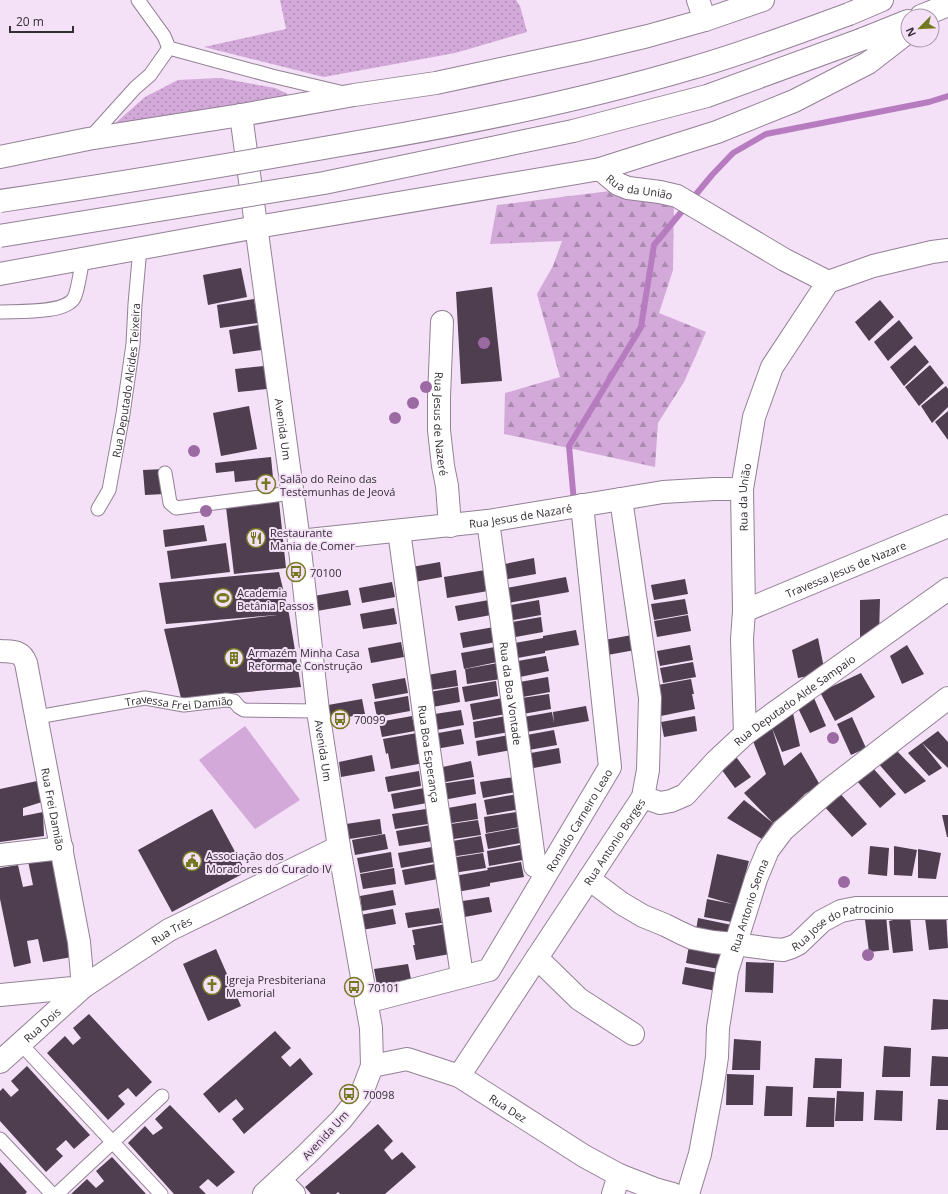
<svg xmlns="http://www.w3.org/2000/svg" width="948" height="1194" viewBox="0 0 948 1194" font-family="'Open Sans',sans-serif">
	<defs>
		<pattern id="grass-dots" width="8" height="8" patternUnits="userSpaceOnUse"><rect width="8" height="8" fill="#d2a9d8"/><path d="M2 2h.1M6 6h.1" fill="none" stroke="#ab8ab0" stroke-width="1.8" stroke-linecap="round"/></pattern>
		<pattern id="forest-firs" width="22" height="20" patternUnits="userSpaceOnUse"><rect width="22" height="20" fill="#d2a9d8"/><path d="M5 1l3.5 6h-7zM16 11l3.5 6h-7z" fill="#ab8ab0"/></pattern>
	</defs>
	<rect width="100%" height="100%" fill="#f4e0f7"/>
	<path fill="url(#grass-dots)" d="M280,0h236l4,6 7,26 -72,21 -131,24 -120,-30 82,-18z
		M220,78l55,10 11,5 4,5 -179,29 34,-30 33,-17z"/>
	<path fill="url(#forest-firs)" d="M610,191l64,5 -1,74 -14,43 47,19 -22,50 -26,41 -3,44 -151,-33 1,-41 55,-16 -23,-83 16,-28 9,-25 -72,3 7,-39z"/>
	<path fill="#d2a9d8" d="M245,726l55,74 -45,29 -56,-69z"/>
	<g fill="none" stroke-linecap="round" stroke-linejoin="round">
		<path stroke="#b67cbf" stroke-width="6" d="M574,502l-5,-56 72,-119 13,-82 58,-70 21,-22 33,-19 163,-32 19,-6"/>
	</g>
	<path fill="#4e3e50" d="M241,268l6,29 -39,8 -5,-30z
		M492,287l10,94 -41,3 -5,-92z
		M254,299l4,24 -38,5 -3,-23z
		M880,300l14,17 -25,24 -14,-19z
		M899,320l14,18 -25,23 -14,-19z
		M258,325l4,25 -29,4 -4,-24z
		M915,345l14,17 -25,24 -14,-19z
		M930,365l14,18 -25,23 -14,-19z
		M264,366l3,23 -29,3 -3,-23z
		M946,386l2,3v18l-16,16 -11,-17z
		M249,406l8,43 -36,7 -8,-43z
		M948,411v29l-13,-18z
		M271,457l2,21 -38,4 -1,-11 -18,2 -1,-10z
		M164,469l1,25 -20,1 -2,-25z
		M279,501l7,67 -52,6 -8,-67z
		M204,525l3,16 -42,6 -2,-17z
		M226,543l4,29 -59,7 -4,-28z
		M534,558l2,16 -33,6 -3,-15z
		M440,562l2,15 -33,6 -3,-15z
		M485,570l3,21 -41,7 -3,-21z
		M279,572l10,42 12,73 -120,11 -17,-69 113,-14 -111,9 -7,-41z
		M566,577l3,15 -66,12 -2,-15z
		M685,579l3,15 -34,6 -3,-15z
		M392,582l3,15 -33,6 -3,-15z
		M348,590l3,15 -34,6 -3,-15z
		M685,599l3,15 -34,6 -3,-16z
		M880,599l-1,38 -19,2v-39z
		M489,600l2,15 -33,6 -3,-15z
		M539,600l2,15 -33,6 -3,-15z
		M394,608l3,16 -34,5 -3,-15z
		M688,615l3,16 -34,6 -3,-16z
		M541,617l2,15 -33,6 -3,-15z
		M494,627l2,15 -33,6 -3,-15z
		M576,630l3,15 -34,6v2l-33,6 -3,-15 34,-6v-2z
		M632,635l3,15 -33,6 -3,-15z
		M818,638l7,35 -27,5 -6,-28z
		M401,642l3,15 -33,6 -3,-15z
		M690,645l3,15 -33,6 -3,-15z
		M907,645l17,29 -22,10 -12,-28z
		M495,647l2,15 -33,7 -3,-16z
		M546,656l3,15 -34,7 -3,-16z
		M693,662l3,15 -33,6 -3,-15z
		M498,663l3,16 -34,5 -2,-15z
		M456,670l2,16 -34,5 -2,-15z
		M861,673l14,24 -20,13 -20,11 -15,-29z
		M548,677l2,15 -33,6 -3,-15z
		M405,678l3,15 -33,6 -3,-15z
		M691,679l3,15h-2l3,15 -34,7 -2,-16 -1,-15z
		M496,681l2,15 -33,6 -3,-15z
		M458,687l2,15 -33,6 -3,-15z
		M549,694l2,15 -34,6 -2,-16z
		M408,696l2,15 -33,6 -3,-15z
		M503,698l3,16 -33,6 -3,-16z
		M814,698l12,28 -16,7 -13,-27z
		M362,699l3,15 -34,6 -3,-15z
		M586,706l3,15 -68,12 -3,-15 34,-6 2,11 -1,-11z
		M461,710l3,15 -33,6 -3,-16z
		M793,713l7,33 -18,6 -10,-24 12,38 17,-14 19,33 -15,9 -15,15 -17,14 -29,-30 22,-19 -15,-38z
		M412,716l3,15 -33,6 -3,-15z
		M506,716l3,16 -34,6 -2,-16z
		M695,716l2,15 -33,6 -3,-15z
		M852,717l14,31 -15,7 -14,-31z
		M461,729l3,15 -34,6 -3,-15z
		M554,730l3,15 -34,6 -2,-15z
		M938,731l10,11v26l-26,-25 20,25 -13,8 -21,-23z
		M417,733l7,30 -33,6 -3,-16 -2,1 -3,-15z
		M509,735l3,15 -34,6 -2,-15z
		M559,748l2,15 -33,6 -3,-15z
		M731,750l20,27 -16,11 -19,-26z
		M896,750l30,31 -21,13 -28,-32z
		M372,755l3,16 -34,6 -2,-15z
		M471,761l3,16 -34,6 -2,-15z
		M872,767l24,27 -16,14 -23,-27z
		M419,771l2,15 -33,6 -3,-15z
		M514,777l2,15 -33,6 -3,-16z
		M474,779l2,15 -33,6 -3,-16z
		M37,781l5,21 -19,6v8l20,-4 1,24 -44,6v-53z
		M424,788l3,15 -33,6 -3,-15z
		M838,791l29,33 -15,13 -29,-32z
		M517,794l3,15 -33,6 -3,-15z
		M744,800l29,23 -11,16 -35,-21z
		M476,803l2,16 -33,5 -3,-15z
		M212,809l34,63 -74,40 -34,-62z
		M426,809l2,15 -33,5 -3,-15z
		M517,812l3,15 -34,6 -2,-16z
		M942,815h6v22h-1z
		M380,819l2,15 -33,5 -3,-15z
		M478,820l3,15 -34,5 -3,-15z
		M430,825l3,16 -34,5 -3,-15z
		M518,828l3,15 -33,6 -3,-15z
		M385,834l3,15 -33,6 -3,-15z
		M481,836l3,16 -34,5 -3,-15z
		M520,845l3,15 -34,6 -2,-15z
		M870,846l19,2 -2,28 -19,-2z
		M894,846l23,4 -5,26 -18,-1z
		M432,847l3,15 -34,6 -3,-15z
		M918,849l23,4 -5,26 -18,-1z
		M391,852l2,15 -33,6 -3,-15z
		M483,853l3,15 -33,5 -3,-15z
		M717,854l32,7 -7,25 -5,37 -33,-6 3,-18 25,5 -24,-7z
		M52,856l20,101 -29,5 -5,-23 -11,2 4,22 -17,4 -14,-68v-31l18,-3 5,22 10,-2 -5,-24z
		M521,862l3,15 -34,6v3l-33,6 -3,-16 34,-6 -1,-2z
		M435,864l3,15 -33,6 -3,-15z
		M394,868l2,16 -33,5 -3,-15z
		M393,890l3,15 -34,6 -2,-15z
		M489,897l3,15 -33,6 -3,-16z
		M439,908l3,15 -34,5 -3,-15z
		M393,909l3,15 -34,6 -2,-15z
		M946,913l2,35 -19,2 -4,-32z
		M886,915l3,35 -20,2 -4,-32z
		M910,916l3,35 -20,2 -4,-32z
		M698,918l34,7 -4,17 -33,-6z
		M446,924l4,30 -34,6 -3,-15h2l-3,-15z
		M689,945l34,6 -4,18 -33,-6z
		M216,949l25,57 -33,15 -25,-57z
		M746,962l28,1 -1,30 -28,-1z
		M408,964l3,15 -34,6 -3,-16z
		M685,967l34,6 -3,18 -34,-7z
		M933,999l15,1v29l-17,1z
		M89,1014l63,68 -16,15 -8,-9 -10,8 7,8 -17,16 -61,-67 18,-17 8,9 8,-7 -8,-10z
		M275,1031l16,17 -10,9 9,10 10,-9 13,16 -69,60 -12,-15 12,-10 -8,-10 -17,14 -16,-19z
		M734,1039l27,2 -1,29h-28z
		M884,1046l27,2 -1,29h-28z
		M932,1056l16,1v29h-18z
		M815,1058l27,1 -1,29h-28z
		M27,1066l63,69 -16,14 -8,-9 -10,9 7,7 -17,16 -46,-51v-30l3,-3 8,9 8,-7 -8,-9z
		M727,1074l27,1 -1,30h-27z
		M766,1086l27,1 -1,29h-28z
		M876,1090l27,1 -1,30 -28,-1z
		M837,1091l27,1 -1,29h-28z
		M808,1097l27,1 -1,29h-28z
		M938,1099l10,1v30h-12z
		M170,1105l65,67 -18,15 -9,-8 -9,8 7,7h-32l-46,-51 17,-17 8,9 10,-7 -8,-9z
		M378,1124l15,17 -9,9 8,10 10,-8 14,15 -31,27h-45l-2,-2 -2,2h-25l-6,-7z
		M112,1157l34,37h-75l16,-15 9,9 8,-7 -8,-10z
		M0,1162l27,30 -2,2h-25z"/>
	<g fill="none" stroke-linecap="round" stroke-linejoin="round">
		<defs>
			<g id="lane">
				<path d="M138,0l26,36 5,12"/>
				<path d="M89,139l46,-51 15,-13 19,-27 103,28 72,17"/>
				<path d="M0,312c17,-1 65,2 74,-14 4,-7 7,-31 9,-40"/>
				<path d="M165,473l5,30 6,5 115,-15"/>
				<path id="s1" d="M98,509l11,-19 14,-76 10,-70 2,-40 5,-56"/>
				<path id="s2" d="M37,717l108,-19 39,7 42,-5 8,1 5,6 5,3 74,1"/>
				<path d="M20,1043l141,151"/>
				<path d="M0,1139l52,55"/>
				<path d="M57,1194l105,-98"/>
			</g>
			<g id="street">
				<path d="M698,0l7,20"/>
				<path id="s3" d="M600,169l18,15 10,4 32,4 17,4 108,64 43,22"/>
				<path id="s4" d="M442,322l-3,75v33l4,36 4,20 3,40"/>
				<path id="s5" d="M488,521l47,345"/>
				<path id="s6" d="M399,531l30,219 33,226"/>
				<path id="s7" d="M299,541l189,-20 175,-29 51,-3h28"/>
				<path id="s8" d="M744,611l204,-85"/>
				<path id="s9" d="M0,651c13,1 21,-1 26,12l53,279 4,45 -83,8"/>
				<path id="s10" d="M745,734l-3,-95 2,-28 -2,-122 12,-72 18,-50 56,-85 45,-16 59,-14 16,-2"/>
				<path id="s11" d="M643,797l17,6 11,-2 14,-6 31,-34 29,-27 203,-145"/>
				<path d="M0,855l62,-7"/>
				<path id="s12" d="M589,879l32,24 22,13 22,9 16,8 11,5 21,4 22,2 37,5 11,1 9,-3 6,-3 24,-23 19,-10 15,-3h92"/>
				<path d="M537,958l42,41 54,35"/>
				<path id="s13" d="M366,1002l123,-32 121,-203 -28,-262"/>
				<path id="s14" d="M459,1076l184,-279 5,-27 2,-72 -29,-199"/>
				<path d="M280,1180l14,14"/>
				<path d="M613,1194l6,-19"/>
				<path id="s15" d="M688,1194l12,-40 13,-70 4,-27 1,-29 9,-57 29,-92 12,-29 15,-20 47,-41 118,-91"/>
			</g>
			<g id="secondary">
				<path id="s16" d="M241,115l58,426 19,170 21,136 32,181 1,38 -11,29 -20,25 -35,35 -42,39"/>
				<path id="s17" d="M0,1062l83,-75 86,-57 170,-83"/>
				<path id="s18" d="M372,1066l35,-7 52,17 125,80 35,19 36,14 18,5"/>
			</g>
			<path id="highway" d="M849,14l33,-14
				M921,16l27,-11
				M863,39l45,-18
				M0,157l88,-18 153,-24 113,-20 82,-12 149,-32 63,-15 57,-16 58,-20
				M0,274l257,-47 343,-58 117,-37 77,-31 74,-38 40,-31"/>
		</defs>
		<use href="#lane" stroke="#938195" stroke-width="15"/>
		<use href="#street" stroke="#938195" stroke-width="24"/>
		<use href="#secondary" stroke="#938195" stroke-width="24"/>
		<use href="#highway" stroke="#938195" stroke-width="24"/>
		<use href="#lane" stroke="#fff" stroke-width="13"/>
		<use href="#street" stroke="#fff" stroke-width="22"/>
		<use href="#secondary" stroke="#fff" stroke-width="22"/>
		<use href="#highway" stroke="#fff" stroke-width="22"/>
		<defs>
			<path id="highway-bridge" d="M0,201c114,-17 228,-36 341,-56 118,-20 236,-43 351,-77 53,-15 105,-35 157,-54
				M0,236l324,-53 249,-52 134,-35 156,-57"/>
		</defs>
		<use href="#highway-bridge" stroke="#938195" stroke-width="24" stroke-linecap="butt"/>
		<use href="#highway-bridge" stroke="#fff" stroke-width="22"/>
	</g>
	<g fill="#9c6aa3">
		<circle cx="484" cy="343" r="6"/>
		<circle cx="426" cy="387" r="6"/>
		<circle cx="413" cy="403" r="6"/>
		<circle cx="395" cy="418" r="6"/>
		<circle cx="194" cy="451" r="6"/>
		<circle cx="206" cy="511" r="6"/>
		<circle cx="833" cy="738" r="6"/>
		<circle cx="844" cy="882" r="6"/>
		<circle cx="868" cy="955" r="6"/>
	</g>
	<defs>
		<symbol id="church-ring" viewBox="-11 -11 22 22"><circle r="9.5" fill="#f4e0f7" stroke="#747820" stroke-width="1.5"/><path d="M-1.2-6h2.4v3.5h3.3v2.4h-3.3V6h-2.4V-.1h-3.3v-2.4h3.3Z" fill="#747820"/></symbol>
		<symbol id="restaurant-ring" viewBox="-11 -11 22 22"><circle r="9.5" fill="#f4e0f7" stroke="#747820" stroke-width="1.5"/><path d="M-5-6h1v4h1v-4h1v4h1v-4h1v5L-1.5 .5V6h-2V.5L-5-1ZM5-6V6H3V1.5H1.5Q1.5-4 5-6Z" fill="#747820"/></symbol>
		<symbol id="bus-ring" viewBox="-11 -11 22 22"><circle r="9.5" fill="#f4e0f7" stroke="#747820" stroke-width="1.5"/><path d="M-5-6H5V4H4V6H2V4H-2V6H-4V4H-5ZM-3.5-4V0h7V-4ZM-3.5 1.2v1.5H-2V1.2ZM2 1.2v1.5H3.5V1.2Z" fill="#747820"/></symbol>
		<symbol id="stadium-ring" viewBox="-11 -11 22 22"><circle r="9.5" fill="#f4e0f7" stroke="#747820" stroke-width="1.5"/><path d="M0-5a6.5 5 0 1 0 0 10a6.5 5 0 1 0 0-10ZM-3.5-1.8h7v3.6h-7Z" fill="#747820"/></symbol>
		<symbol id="building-ring" viewBox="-11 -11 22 22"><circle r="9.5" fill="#f4e0f7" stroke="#747820" stroke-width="1.5"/><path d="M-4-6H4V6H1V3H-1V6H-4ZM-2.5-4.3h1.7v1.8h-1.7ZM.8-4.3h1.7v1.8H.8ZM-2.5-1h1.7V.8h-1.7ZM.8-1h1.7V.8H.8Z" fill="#747820"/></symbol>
		<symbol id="civic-ring" viewBox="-11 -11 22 22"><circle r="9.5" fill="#f4e0f7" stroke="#747820" stroke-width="1.5"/><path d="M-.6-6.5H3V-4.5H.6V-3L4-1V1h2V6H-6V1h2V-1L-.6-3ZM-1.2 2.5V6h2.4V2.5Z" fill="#747820"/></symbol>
	</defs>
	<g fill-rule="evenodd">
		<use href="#church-ring" x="255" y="473" width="22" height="22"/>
		<use href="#restaurant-ring" x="245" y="527" width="22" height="22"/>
		<use href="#bus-ring" x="285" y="561" width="22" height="22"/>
		<use href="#stadium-ring" x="212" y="587" width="22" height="22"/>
		<use href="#building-ring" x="223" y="647" width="22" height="22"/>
		<use href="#bus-ring" x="329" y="708" width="22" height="22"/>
		<use href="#civic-ring" x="181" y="850" width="22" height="22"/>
		<use href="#church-ring" x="201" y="974" width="22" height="22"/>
		<use href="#bus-ring" x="343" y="976" width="22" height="22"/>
		<use href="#bus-ring" x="338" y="1083" width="22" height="22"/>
	</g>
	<g text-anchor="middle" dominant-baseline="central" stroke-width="4" stroke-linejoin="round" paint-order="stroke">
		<g font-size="11" fill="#352d36" stroke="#f4e0f7">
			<text stroke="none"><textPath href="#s3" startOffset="45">Rua da União</textPath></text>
			<text stroke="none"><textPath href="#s1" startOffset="133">Rua Deputado Alcides Teixeira</textPath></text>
			<text stroke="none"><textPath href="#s4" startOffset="102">Rua Jesus de Nazeré</textPath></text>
			<text stroke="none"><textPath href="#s16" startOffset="317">Avenida Um</textPath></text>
			<text stroke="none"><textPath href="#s10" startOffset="237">Rua da União</textPath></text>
			<text stroke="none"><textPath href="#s7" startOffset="223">Rua Jesus de Nazaré</textPath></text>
			<text stroke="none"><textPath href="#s8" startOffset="110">Travessa Jesus de Nazare</textPath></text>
			<text stroke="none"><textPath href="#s5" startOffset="174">Rua da Boa Vontade</textPath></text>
			<text stroke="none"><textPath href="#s11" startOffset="190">Rua Deputado Alde Sampaio</textPath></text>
			<text stroke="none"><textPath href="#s2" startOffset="144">Travessa Frei Damião</textPath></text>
			<text stroke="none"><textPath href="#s16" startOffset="641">Avenida Um</textPath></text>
			<text stroke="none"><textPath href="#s6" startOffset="225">Rua Boa Esperança</textPath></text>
			<text stroke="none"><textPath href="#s9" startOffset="180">Rua Frei Damião</textPath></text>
			<text stroke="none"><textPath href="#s13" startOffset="302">Ronaldo Carneiro Leao</textPath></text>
			<text stroke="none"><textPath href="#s14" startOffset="281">Rua Antonio Borges</textPath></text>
			<text stroke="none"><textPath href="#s15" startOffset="296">Rua Antonio Senna</textPath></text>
			<text stroke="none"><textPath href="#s12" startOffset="278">Rua Jose do Patrocinio</textPath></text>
			<text stroke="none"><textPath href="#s17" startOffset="217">Rua Três</textPath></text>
			<text stroke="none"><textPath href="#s17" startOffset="56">Rua Dois</textPath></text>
			<text stroke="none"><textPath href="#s18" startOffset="149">Rua Dez</textPath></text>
			<text transform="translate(325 1135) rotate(-47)">Avenida Um</text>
		</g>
		<g font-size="11" fill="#352d36" stroke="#f4e0f7" text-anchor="start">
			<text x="280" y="478">Salão do Reino das<tspan x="280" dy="13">Testemunhas de Jeová</tspan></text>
			<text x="270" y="532">Restaurante<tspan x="270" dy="13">Mania de Comer</tspan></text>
			<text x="310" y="572">70100</text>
			<text x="237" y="592">Academia<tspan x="237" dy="13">Betânia Passos</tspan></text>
			<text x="248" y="652">Armazém Minha Casa<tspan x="248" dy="13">Reforma e Construção</tspan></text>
			<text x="354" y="719">70099</text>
			<text x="206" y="855">Associação dos<tspan x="206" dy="13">Moradores do Curado IV</tspan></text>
			<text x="226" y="979">Igreja Presbiteriana<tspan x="226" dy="13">Memorial</tspan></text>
			<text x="368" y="987">70101</text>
			<text x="363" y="1094">70098</text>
		</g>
	</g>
	<g transform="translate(920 28) rotate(246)"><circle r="19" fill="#f4e0f7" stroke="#a898aa"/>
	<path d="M0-3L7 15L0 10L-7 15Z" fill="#747820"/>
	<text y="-6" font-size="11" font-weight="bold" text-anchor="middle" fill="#352d36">N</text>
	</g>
	<path d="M10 26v6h63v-6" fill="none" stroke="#352d36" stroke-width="2"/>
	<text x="16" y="26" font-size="12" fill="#352d36" stroke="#f4e0f7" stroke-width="3" paint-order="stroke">20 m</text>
</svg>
